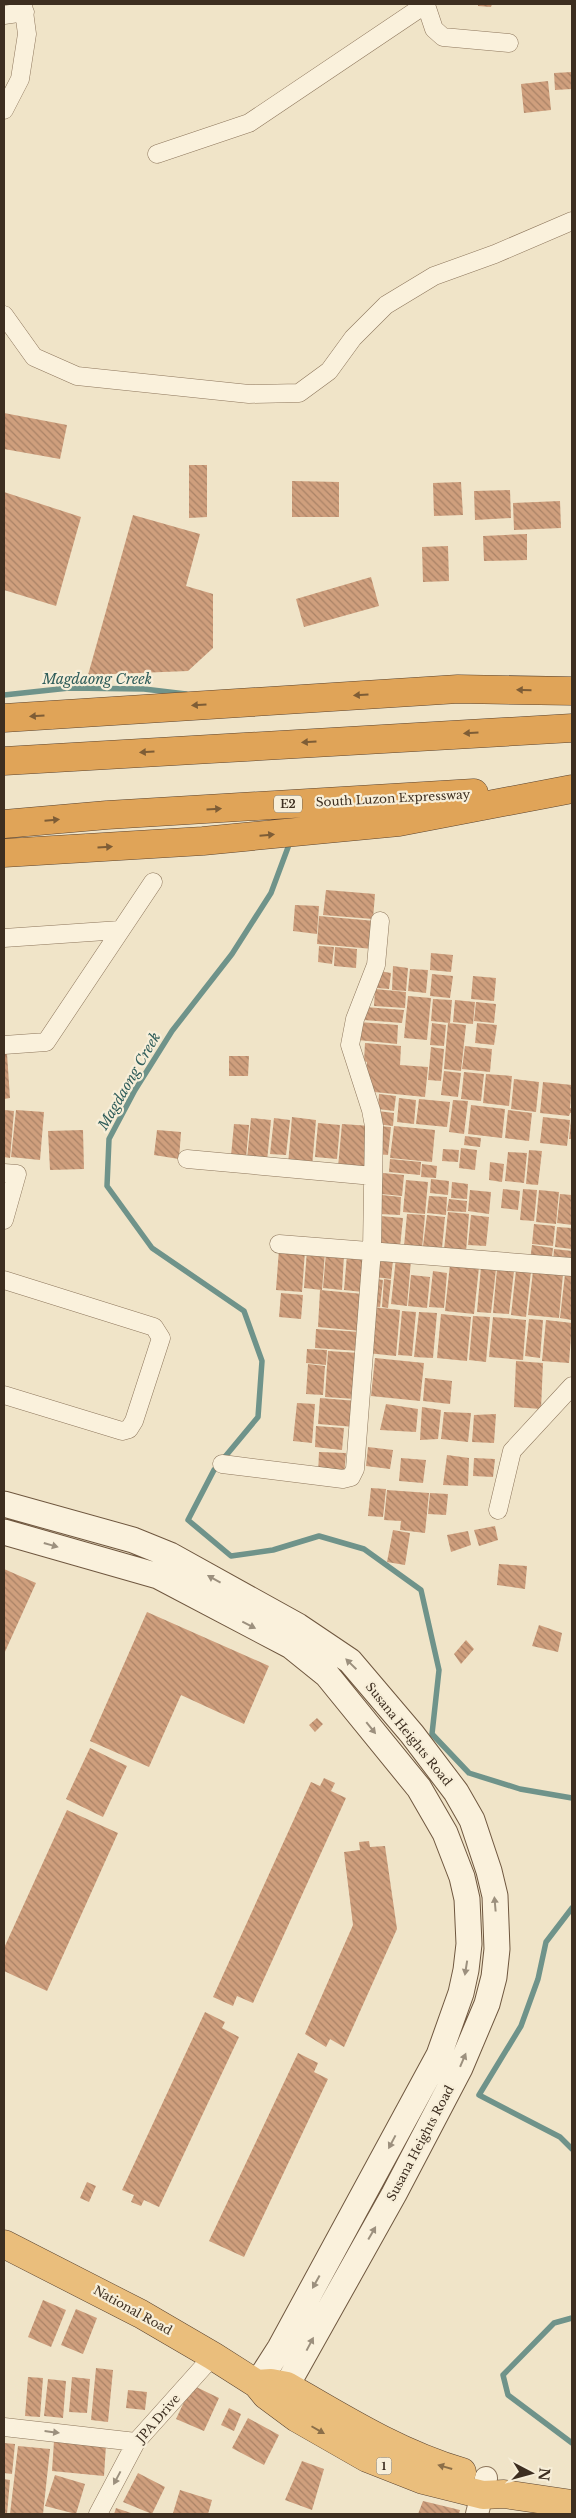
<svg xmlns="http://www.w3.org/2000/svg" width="576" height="2518" viewBox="0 0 576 2518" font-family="'Libre Baskerville',serif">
	<defs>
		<pattern id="building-back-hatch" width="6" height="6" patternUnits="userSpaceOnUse" patternTransform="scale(1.25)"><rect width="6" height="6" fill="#cf9f7d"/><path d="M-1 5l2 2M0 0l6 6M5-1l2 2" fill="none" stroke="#a98266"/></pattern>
	</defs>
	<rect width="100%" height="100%" fill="#f0e4c8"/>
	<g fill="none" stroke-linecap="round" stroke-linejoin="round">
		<path stroke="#6f938a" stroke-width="5.5" d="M4,695l65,-7 75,1 42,5
			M290,842l-19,51 -39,61 -60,77 -37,59 -26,49 -2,47 45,62 92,63 18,50 -4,56 -44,53 -26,50 43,36 42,-6 46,-14 45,13 57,41 18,80 -7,64 37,39 51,16 52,9
			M572,1908l-26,34 -8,37 -17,47 -42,69 81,42 12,12
			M572,2318l-18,5 -51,52 5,20 64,48"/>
	</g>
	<path fill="url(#building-back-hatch)" d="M478,4h14l-1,3 -13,-1z
		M572,72v17l-17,1 -1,-17z
		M548,81l3,29 -27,3 -3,-29z
		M4,413l63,12 -7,34 -56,-10z
		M189,465h18v52l-18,1z
		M292,481l47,1v35h-47z
		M461,482l2,33 -29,1 -1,-33z
		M510,490l1,28 -36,2 -1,-29z
		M4,492l77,25 -25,89 -52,-16z
		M560,501l1,27 -47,2 -1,-27z
		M133,515l67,19 -14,52 27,8v54l-25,23 -100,4z
		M527,534v26l-43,1 -1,-25z
		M448,546l1,35 -26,1 -1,-35z
		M371,577l8,29 -75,21 -8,-28z
		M326,890l49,4 -2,25 -50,-4z
		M295,905l24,1 -2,28 -24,-3z
		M319,916l56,5 -2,28 -56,-5z
		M319,946l15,1 -2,17 -14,-2z
		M335,947l22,2 -1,19 -22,-2z
		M431,953l22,2 -2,17 -21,-2z
		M393,966l15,2 -2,23 -14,-1z
		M410,969l18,1 -2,23 -18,-2z
		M379,971l12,2 -2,16 -12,-1z
		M432,974l21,2 -3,22 -20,-2z
		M473,976l23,2 -2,23 -23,-2z
		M375,989l31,3 -1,16 -31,-2z
		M408,996l23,2 -4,42 -23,-2z
		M433,999l19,1 -2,23 -19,-2z
		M455,1000l20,2 -2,22 -20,-2z
		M476,1002l20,2 -2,19 -20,-2z
		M365,1007l39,3 -2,13 -38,-3z
		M359,1022l39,3 -1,19 -39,-4z
		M432,1023l14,2 -2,21 -14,-1z
		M448,1023l18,2 -5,46 -17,-2z
		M477,1023l20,2 -3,20 -19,-2z
		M365,1043l36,3 -1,19 28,2 -3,30 -61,-6 3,-29 -3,-1z
		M465,1046l27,3 -2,23 -28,-3z
		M431,1047l13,2 -3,32 -13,-1z
		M4,1054h3l3,44 -6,1z
		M229,1056h20l-1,20h-19z
		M444,1071l17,2 -3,24 -17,-2z
		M464,1072l20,2 -3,27 -20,-2z
		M486,1074l26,2 -3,30 -26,-3z
		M514,1079l25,3 -3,30 -25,-3z
		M543,1082l29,3 -2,23h2v5h-2l-1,3 -29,-3z
		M379,1094l17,2 -2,15 -16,-2z
		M399,1098l17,2 -2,24 -17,-2z
		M419,1099l31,3 -3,25 -31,-3z
		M453,1100l15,1 -4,33 -15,-2z
		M471,1105l34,4 -3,29 -34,-4z
		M4,1110l10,1 -4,47 -6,-1z
		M16,1110l28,2 -4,48 -29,-3z
		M508,1110l24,3 -3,28 -24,-3z
		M378,1111l16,2 -1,13 -17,-2z
		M292,1117l24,3 -4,47 -24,-2z
		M543,1117l27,3 -3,26 -27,-3z
		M251,1118l20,2 -4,41 -20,-2z
		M274,1118l16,2 -4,35 -16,-1z
		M571,1121h1v18h-3z
		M318,1123l22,2 -3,34 -22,-2z
		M234,1124l15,1 -3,33 -15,-2z
		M342,1124l29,2 -4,44 -29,-3z
		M379,1126l12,1 -3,28 -12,-1z
		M394,1126l41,4 -3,32 -42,-4z
		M83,1130l1,39 -34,1 -2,-39z
		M157,1130l24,2 -2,27 -25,-4z
		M465,1136l16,2 -1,9 -16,-2z
		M461,1148l16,2 -2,20 -16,-2z
		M443,1149l16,1 -1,12 -16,-1z
		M529,1150l13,1 -4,34 -12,-1z
		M508,1152l19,1 -3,30 -19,-2z
		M390,1159l31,3 -1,13 -31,-3z
		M490,1162l14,2 -2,18 -13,-2z
		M422,1164l15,2 -1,12 -15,-1z
		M383,1173l21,2 -2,21 -21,-2z
		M431,1179l18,2 -1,14 -18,-2z
		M406,1180l22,2 -3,32 -22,-2z
		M452,1182l16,2 -1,15 -16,-1z
		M503,1189l17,2 -2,19 -17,-2z
		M523,1189l14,1 -3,31 -14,-1z
		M470,1190l21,2 -2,22 -21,-3z
		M539,1190l20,2 -3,32 -20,-2z
		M560,1194l12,1v30l-15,-2z
		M382,1195l19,2 -1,18 -20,-1z
		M429,1196l18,1 -1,18 -19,-2z
		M449,1199l18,2 -1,11 -19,-1z
		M448,1212l21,2 -3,38 -22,-2z
		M407,1214l18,1 -3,33 -18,-2z
		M427,1215l18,2 -3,31 -19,-2z
		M471,1215l18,2 -3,29 -18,-1z
		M380,1216l23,2 -3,29 -23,-2z
		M534,1224l21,2 -2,20 -21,-2z
		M557,1227l15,1v21l-17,-2z
		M532,1245l21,3 -2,16 -21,-3z
		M279,1249l26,2 -3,41 -26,-2z
		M554,1249l18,2v14l-19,-2z
		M307,1251l18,1 -3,38 -18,-2z
		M326,1253l18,2 -2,35 -19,-2z
		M347,1255l19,1 -3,36 -19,-2z
		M375,1258l18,2 -2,19 -17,-2z
		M396,1258l15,2 -4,46 -16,-2z
		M450,1264l29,3 -5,47 -29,-3z
		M481,1267l15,2 -5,44 -14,-1z
		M497,1269l17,2 -5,43 -16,-1z
		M516,1270l15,1 -5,46 -15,-2z
		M433,1271l14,2 -3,35 -15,-1z
		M533,1271l30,3 -4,44 -31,-3z
		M565,1274l7,1v45l-12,-2z
		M411,1275l19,2 -3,31 -19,-2z
		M371,1278l12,2 -3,27 -12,-1z
		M384,1279l7,1 -3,28 -6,-1z
		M320,1290l43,4 -2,37 -43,-4z
		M281,1293l22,2 -2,24 -22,-2z
		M372,1307l28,3 -4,46 -29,-3z
		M402,1311l14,1 -4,44 -14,-1z
		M419,1312l18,1 -4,45 -19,-1z
		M441,1314l30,3 -4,44 -30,-3z
		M473,1316l17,1 -4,45 -17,-2z
		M493,1317l33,3 -3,40 -34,-3z
		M529,1319l14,1 -3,38 -15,-2z
		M546,1320l26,3 -3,40 -27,-2z
		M316,1329l44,3 -1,19 -44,-3z
		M307,1349l20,1 -1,15 -20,-2z
		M328,1351l31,2 -3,46 -31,-2z
		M375,1358l49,5 -4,38 -49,-5z
		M516,1361l27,2 -2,46 -27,-2z
		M308,1364l17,2 -2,29 -17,-1z
		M425,1378l27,3 -2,23 -27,-3z
		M320,1398l37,3 -2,26 -37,-3z
		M297,1403l18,1 -3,39 -19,-2z
		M386,1404l32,5 -2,23 -36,-2z
		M422,1407l19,3 -3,29 -18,1z
		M444,1412l27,1 -3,29 -27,-3z
		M496,1414l-2,29 -22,-1 2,-27z
		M316,1426l28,2 -2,22 -27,-3z
		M368,1447l25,3 -3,19 -24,-3z
		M319,1452l27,1 -2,24 -26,-2z
		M447,1455l22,3 -1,28 -25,-1z
		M401,1458l25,2 -3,23 -24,-2z
		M474,1458l21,1 -2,18 -20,-1z
		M371,1488l15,1 -3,28 -15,-1z
		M387,1490l42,3 -4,40 -25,-3 1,-9 -17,-1z
		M430,1493l18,1 -2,21 -18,-1z
		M495,1526l3,14 -19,6 -5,-16z
		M393,1530l17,3 -5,32 -18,-3z
		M468,1531l3,14 -20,7 -4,-17z
		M499,1564l28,2 -2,23 -28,-4z
		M4,1569l32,14 -32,71z
		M147,1612l122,54 -25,58 -63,-29 -32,72 -59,-26z
		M539,1625l23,8 -4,19 -26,-6z
		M466,1640l8,9 -13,15 -7,-10z
		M317,1718l6,6 -8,8 -6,-7z
		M90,1748l37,18 -24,51 -37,-18z
		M324,1778l11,5 -4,8 15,7 -93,205 -16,-7 -4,10 -20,-9 98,-215 9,4z
		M67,1810l51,23 -71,158 -43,-20v-23z
		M369,1841l1,6 15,-1 12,83 -53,118 -14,-8 -4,8 -21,-13 48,-109 -9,-73 16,-2 -1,-8z
		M205,2012l20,10 -3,6 17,9 -80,170 -15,-7 -3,6 -10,-4 3,-7 -12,-5z
		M298,2053l20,10 -4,9 14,7 -84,178 -35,-16z
		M87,2182l9,4 -7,16 -9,-4z
		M43,2300l23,10 -15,37 -23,-10z
		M76,2309l21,9 -14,36 -22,-9z
		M96,2368l17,2 -5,52 -17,-2z
		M28,2377l15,1 -3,39 -15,-1z
		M72,2377l18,2 -3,34 -18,-1z
		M48,2379l18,2 -3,37 -19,-2z
		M192,2385l27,13 -15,33 -28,-12z
		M128,2390l19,2 -2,18 -19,-2z
		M229,2408l12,6 -7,17 -13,-6z
		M248,2418l31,17 -15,30 -32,-17z
		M54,2441l52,4 -2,31 -52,-5z
		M4,2443l11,1 -3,30 -8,-1z
		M18,2446l32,3 -7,65h-33z
		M302,2461l22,8 -12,41 -27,-10z
		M138,2473l27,14 -13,27 -29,-12z
		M55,2475l30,9 -9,30 -31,-8z
		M4,2479l6,1 -3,34h-3z
		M180,2490l32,10 -4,14 -35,-1z
		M423,2501l37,9 -1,4h-41z
		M116,2508l18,6h-20z"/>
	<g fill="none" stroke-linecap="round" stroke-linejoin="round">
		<defs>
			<path id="minor" d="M426,5l8,24 9,8 66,6
				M4,15l21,-3
				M4,110l16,-31 7,-45 -4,-30
				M157,154l92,-31 177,-119
				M4,315l30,42 43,19 172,18 50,-1 30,-22 24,-33 33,-33 48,-29 61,-22 77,-33
				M4,938l116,-8
				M4,1045l42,-3 107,-160
				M187,1159l186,17
				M4,1173l13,1 -13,46
				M279,1244l293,23
				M4,1280l150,47 7,11 -27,83 -5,8 -7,2 -118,-36
				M222,1464l121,15 8,-2 4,-8 17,-219 2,-124 -3,-16 -21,-65 5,-26 21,-54 4,-44
				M498,1510l14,-59 60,-65
				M4,2427l132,15
				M98,2514l38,-72 77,-86"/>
			<path id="tertiary" d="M477,2514l9,-36"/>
			<path id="secondary" d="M4,1504l129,36 37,15 128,71 52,35 62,73 44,58 16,28 17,51 6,25 2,53 -3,28 -7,27 -27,64 -66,126 -117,209
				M4,1532l154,44 133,70 36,29 92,113 26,45 17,44 5,22 2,45 -3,26 -5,23 -22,62 -159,293 -23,36"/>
			<path id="trunk" d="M4,2244l137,70 72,42 44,28 9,11 31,23 70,40 56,22 60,15 21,-1 68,10
				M257,2384l14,-1 16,3c57,33 111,67 175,86"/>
			<path id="motorway" d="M4,718l454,-29 114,2
				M4,761l568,-33
				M4,824l103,-9 367,-22
				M4,853l199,-12 196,-19 173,-33"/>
		</defs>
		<use href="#minor" stroke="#8d765c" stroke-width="19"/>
		<use href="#tertiary" stroke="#8d765c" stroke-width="24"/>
		<use href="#secondary" stroke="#6f573f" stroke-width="27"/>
		<use href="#trunk" stroke="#5b4430" stroke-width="29"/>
		<use href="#motorway" stroke="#5b4430" stroke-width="29"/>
		<use href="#minor" stroke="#faf1dc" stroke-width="18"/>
		<use href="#tertiary" stroke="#faf1dc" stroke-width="22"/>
		<use href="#secondary" stroke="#faf1dc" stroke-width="25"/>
		<use href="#trunk" stroke="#eabe7c" stroke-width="28"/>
		<use href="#motorway" stroke="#e0a458" stroke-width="28"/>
	</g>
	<defs><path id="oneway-solid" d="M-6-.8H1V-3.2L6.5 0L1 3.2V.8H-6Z" transform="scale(1.25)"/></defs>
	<g fill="#7e5d36">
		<use href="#oneway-solid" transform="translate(524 690) rotate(-179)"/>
		<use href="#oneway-solid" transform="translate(361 695) rotate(177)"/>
		<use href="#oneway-solid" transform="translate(199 705) rotate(176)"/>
		<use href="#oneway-solid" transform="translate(37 716) rotate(176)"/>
		<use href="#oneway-solid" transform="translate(471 733) rotate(177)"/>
		<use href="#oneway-solid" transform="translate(309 742) rotate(177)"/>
		<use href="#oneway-solid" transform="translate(147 752) rotate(177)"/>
		<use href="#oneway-solid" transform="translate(214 809) rotate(-3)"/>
		<use href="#oneway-solid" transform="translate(52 820) rotate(-5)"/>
		<use href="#oneway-solid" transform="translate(267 835) rotate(-5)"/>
		<use href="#oneway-solid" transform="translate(105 847) rotate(-4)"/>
	</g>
	<g fill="#9c907e">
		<use href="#oneway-solid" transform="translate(51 1545) rotate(16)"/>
		<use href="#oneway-solid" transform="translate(214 1579) rotate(-151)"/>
		<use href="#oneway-solid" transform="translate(249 1625) rotate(27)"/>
		<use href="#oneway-solid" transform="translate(351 1664) rotate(-136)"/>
		<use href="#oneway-solid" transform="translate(371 1728) rotate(51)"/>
		<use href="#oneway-solid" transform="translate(495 1904) rotate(-95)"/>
		<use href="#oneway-solid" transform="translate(466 1968) rotate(99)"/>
		<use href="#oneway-solid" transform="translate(463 2060) rotate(-67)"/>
		<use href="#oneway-solid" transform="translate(392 2142) rotate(118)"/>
		<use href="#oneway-solid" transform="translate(372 2233) rotate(-60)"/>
		<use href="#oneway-solid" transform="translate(316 2282) rotate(119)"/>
		<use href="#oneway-solid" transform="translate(310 2344) rotate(-62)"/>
		<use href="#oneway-solid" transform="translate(52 2432) rotate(7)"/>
		<use href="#oneway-solid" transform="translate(117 2478) rotate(118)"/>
	</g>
	<g fill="#8b6f49">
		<use href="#oneway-solid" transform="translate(318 2430) rotate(30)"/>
		<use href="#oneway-solid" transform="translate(445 2467) rotate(-164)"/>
	</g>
	<g text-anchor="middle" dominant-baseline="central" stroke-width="4.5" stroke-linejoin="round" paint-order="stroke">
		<g fill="#f7eed8" stroke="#756857" stroke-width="1">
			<rect x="274" y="795.5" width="28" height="17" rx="4"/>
			<rect x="376.5" y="2457.5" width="15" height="17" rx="4"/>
		</g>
		<g font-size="11" font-weight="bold" fill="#3d2e20">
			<text x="288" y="804">E2</text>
			<text x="384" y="2466">1</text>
		</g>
		<g font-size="12" fill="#3d2e20" stroke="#f7eed8">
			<text transform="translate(393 798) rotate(-3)">South Luzon Expressway</text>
			<text transform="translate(409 1734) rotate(51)">Susana Heights Road</text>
			<text transform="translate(420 2143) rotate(-62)">Susana Heights Road</text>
			<text transform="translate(133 2310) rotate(29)">National Road</text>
			<text transform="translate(158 2418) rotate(-49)">JPA Drive</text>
		</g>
		<g font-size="14" font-style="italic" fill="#2f5d5a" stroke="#f7eed8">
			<text x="97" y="679">Magdaong Creek</text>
			<text transform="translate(129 1081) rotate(-60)">Magdaong Creek</text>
		</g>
	</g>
	<rect width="576" height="2518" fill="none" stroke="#3d2e20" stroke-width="10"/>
	<g transform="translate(531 2473) rotate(96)" stroke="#f7eed8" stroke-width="4" paint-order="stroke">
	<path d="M0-4L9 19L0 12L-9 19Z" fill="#3d2e20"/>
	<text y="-8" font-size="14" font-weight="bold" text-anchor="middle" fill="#3d2e20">N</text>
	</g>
</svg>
